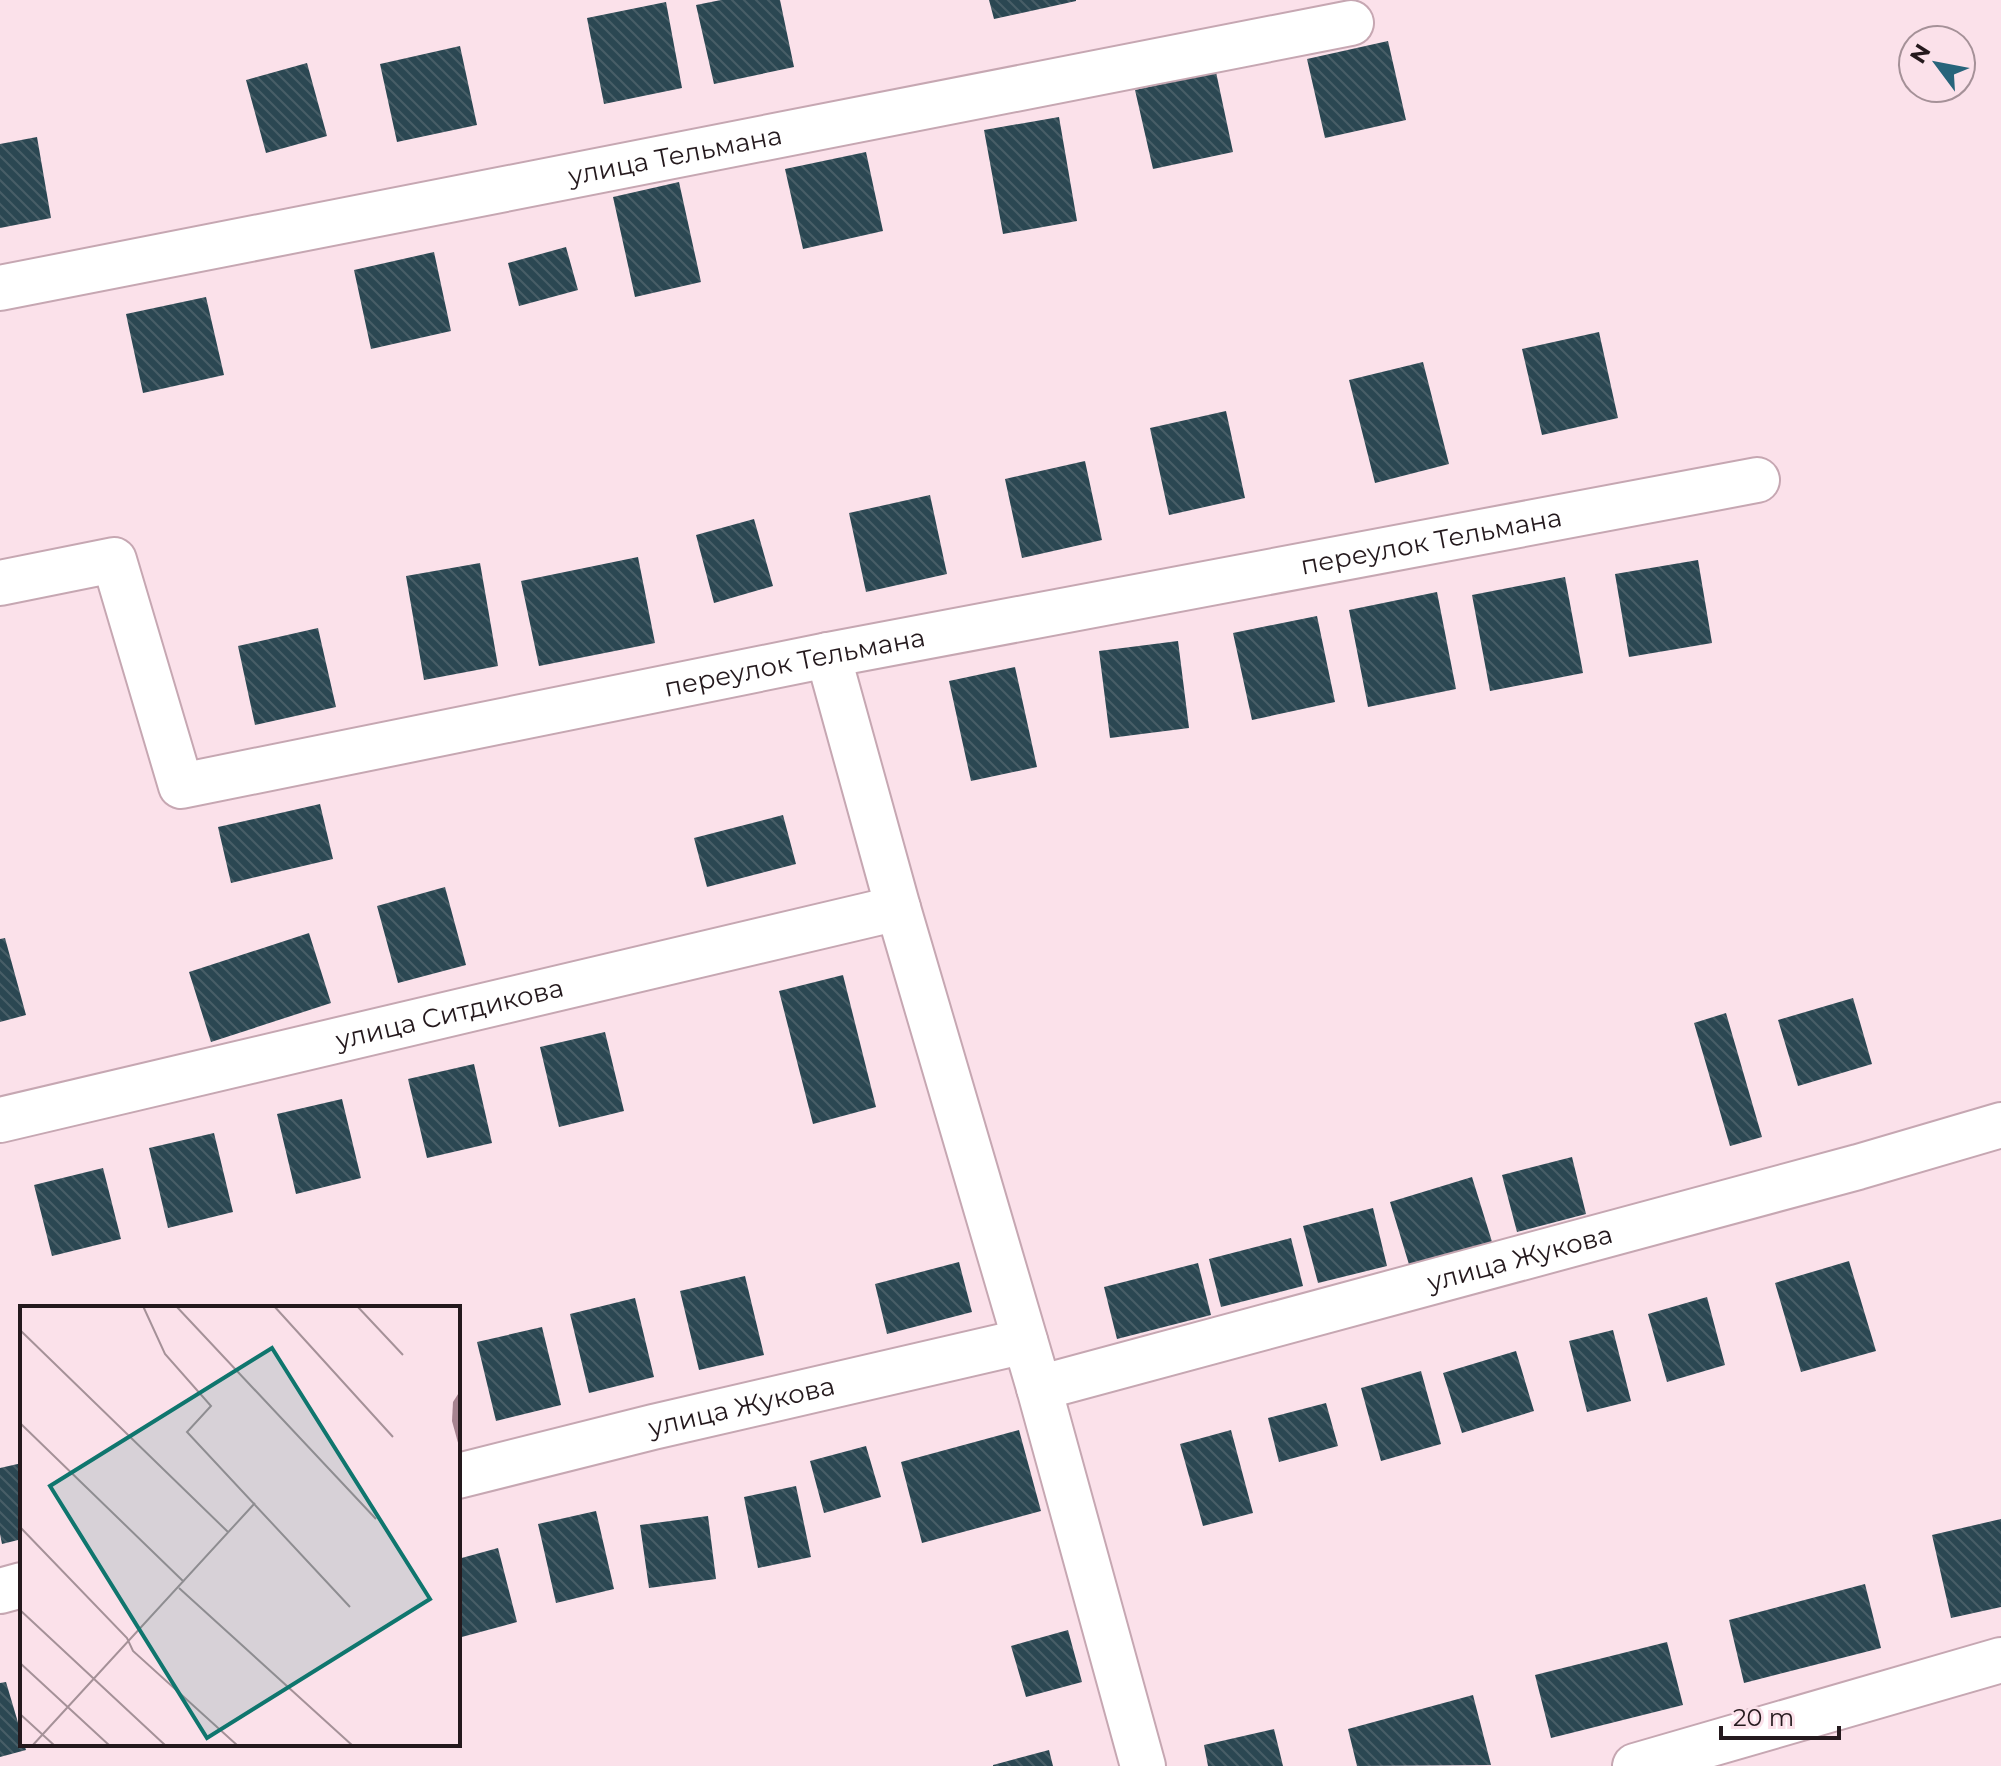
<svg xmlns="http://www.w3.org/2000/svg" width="2001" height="1766" viewBox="0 0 2001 1766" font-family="Montserrat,sans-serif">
	<defs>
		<pattern id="building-back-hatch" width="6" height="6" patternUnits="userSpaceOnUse" patternTransform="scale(2)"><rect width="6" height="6" fill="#2b4752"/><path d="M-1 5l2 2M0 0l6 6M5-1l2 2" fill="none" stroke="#485e67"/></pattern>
	</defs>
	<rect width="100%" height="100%" fill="#fbe1ea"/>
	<path fill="url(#building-back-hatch)" d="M721,0h59l14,67 -80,17 -18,-79z
		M989,0h87v1l-82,18z
		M666,2l16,86 -78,16 -17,-86z
		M1388,41l18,79 -81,18 -18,-79z
		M460,46l17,79 -80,17 -17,-78z
		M307,63l20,73 -61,17 -20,-73z
		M1216,72l17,80 -80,17 -18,-79z
		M1059,117l18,104 -74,13 -19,-104z
		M37,137l14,81 -51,10v-84z
		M866,152l17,79 -80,18 -18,-80z
		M679,182l22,100 -66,15 -22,-100z
		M566,247l12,43 -59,16 -11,-43z
		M434,252l17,79 -80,18 -17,-79z
		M206,297l18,78 -81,18 -17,-79z
		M1599,332l19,86 -76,17 -20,-86z
		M1423,362l26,102 -74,19 -26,-103z
		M1226,411l19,87 -76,17 -19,-87z
		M1085,461l17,79 -80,18 -17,-79z
		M930,495l17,79 -81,18 -17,-79z
		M754,519l19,67 -59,17 -18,-68z
		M638,557l17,86 -116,23 -18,-85z
		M1698,560l14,83 -83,14 -14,-83z
		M480,563l18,103 -74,14 -18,-104z
		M1565,577l18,96 -93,18 -18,-96z
		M1437,592l19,97 -88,18 -19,-97z
		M1317,616l18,86 -83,18 -19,-87z
		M318,628l18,79 -81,18 -17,-79z
		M1178,641l11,87 -79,10 -11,-87z
		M1015,667l22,100 -66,14 -22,-100z
		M320,804l13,55 -102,24 -13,-56z
		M783,815l13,49 -89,23 -13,-49z
		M445,887l21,78 -68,18 -21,-77z
		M309,933l22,70 -120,39 -22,-70z
		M5,938l21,77 -26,7v-83z
		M843,975l33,132 -63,17 -34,-133z
		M1853,998l19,66 -74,22 -20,-66z
		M1726,1013l36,124 -32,9 -36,-123z
		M605,1032l19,79 -65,16 -19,-80z
		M474,1064l18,79 -65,15 -19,-79z
		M342,1099l19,79 -65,16 -19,-80z
		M214,1133l19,79 -65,16 -19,-80z
		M1572,1157l14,57 -69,18 -15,-57z
		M103,1168l18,71 -69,17 -18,-71z
		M1472,1177l21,68 -82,26 -21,-69z
		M1373,1208l14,58 -69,17 -15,-57z
		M1291,1238l12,48 -82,21 -12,-48z
		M1849,1261l27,90 -75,21 -26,-89z
		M959,1262l13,50 -85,22 -12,-50z
		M1198,1263l13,52 -94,24 -13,-52z
		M745,1276l19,79 -65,15 -19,-79z
		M1707,1297l18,68 -58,17 -19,-68z
		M635,1298l19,79 -65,16 -19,-79z
		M542,1327l19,78 -65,16 -19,-79z
		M1613,1330l18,71 -44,11 -18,-71z
		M1516,1351l18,60 -72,22 -19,-60z
		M1421,1371l20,73 -60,17 -20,-73z
		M1326,1403l12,43 -59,16 -11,-44z
		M1019,1430l22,81 -119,32 -21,-81z
		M1231,1430l22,83 -50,13 -23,-82z
		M866,1446l15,51 -57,16 -14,-52z
		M22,1463v76l-20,5 -2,-10v-66z
		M796,1486l15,71 -53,11 -14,-71z
		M596,1511l18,78 -58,14 -18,-79z
		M708,1516l8,63 -67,9 -9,-63z
		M2001,1519v88l-50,11 -19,-83z
		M498,1548l19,74 -59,16v-79z
		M1865,1584l16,64 -137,35 -15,-63z
		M1068,1630l14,52 -56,15 -15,-51z
		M1667,1642l16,63 -132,33 -16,-63z
		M6,1682l16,54v8h2l2,6 -26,7v-74z
		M1473,1695l18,70 -134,1 -9,-37z
		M1274,1729l9,37h-75l-4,-21z
		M1049,1750l4,16h-60v-1z"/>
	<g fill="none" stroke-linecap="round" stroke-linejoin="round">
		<defs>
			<g id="minor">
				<path id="s1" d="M0,288l1351,-265"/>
				<path id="s2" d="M0,583l114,-23 67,226 647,-131 929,-175"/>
				<path d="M828,655l70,253 141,480 104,378"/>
				<path id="s3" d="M0,1120l898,-212"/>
				<path id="s4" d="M1039,1388l819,-221 143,-42"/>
				<path id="s5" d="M458,1476l195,-49 372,-86"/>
				<path d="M0,1591l22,-6"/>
				<path d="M1635,1766l366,-106"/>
			</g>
		</defs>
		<use href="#minor" stroke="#c6a7b2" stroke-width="48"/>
		<use href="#minor" stroke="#fff" stroke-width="44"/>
	</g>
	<g text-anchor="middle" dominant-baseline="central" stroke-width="8" stroke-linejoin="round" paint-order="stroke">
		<g font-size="26" fill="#24191d" stroke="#fbe1ea">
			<text stroke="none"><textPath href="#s1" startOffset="688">улица Тельмана</textPath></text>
			<text stroke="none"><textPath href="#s2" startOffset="1626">переулок Тельмана</textPath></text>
			<text stroke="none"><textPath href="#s2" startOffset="978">переулок Тельмана</textPath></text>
			<text stroke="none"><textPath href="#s3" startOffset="462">улица Ситдикова</textPath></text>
			<text stroke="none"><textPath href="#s4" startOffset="498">улица Жукова</textPath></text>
			<text stroke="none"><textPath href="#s5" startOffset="292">улица Жукова</textPath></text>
		</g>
	</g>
	<g transform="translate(20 1306)">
		<rect width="440" height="440" fill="#fbe1ea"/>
		<path d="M440,85v59l-8,-29 1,-19z" fill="#a68390"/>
		<path fill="none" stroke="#a59198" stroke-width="2" d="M123,0l22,48 46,52 -24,26 163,175M156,0l200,213M254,0l119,131M337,0l46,49M0,24l208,202M0,117l164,159M0,221l107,111 6,13 105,95M159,282l174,158M0,304l146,136M0,357l90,83M0,408l35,32M12,440l223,-243"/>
		<path fill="#0f766e" fill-opacity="0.15" stroke="#0f766e" stroke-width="4" d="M252,42l158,251 -223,139 -157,-252z"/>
		<rect width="440" height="440" fill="none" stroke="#24191d" stroke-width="4"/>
	</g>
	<g transform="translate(1937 64) rotate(302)"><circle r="38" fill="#fbe1ea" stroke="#a59198" stroke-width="2"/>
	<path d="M0-6L14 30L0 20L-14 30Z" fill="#27647b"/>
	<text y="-12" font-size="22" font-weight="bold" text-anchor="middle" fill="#24191d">N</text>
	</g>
	<path d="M1721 1726v12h118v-12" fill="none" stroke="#24191d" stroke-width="4"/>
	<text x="1733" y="1726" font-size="24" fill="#24191d" stroke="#fbe1ea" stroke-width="6" paint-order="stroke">20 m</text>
</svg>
